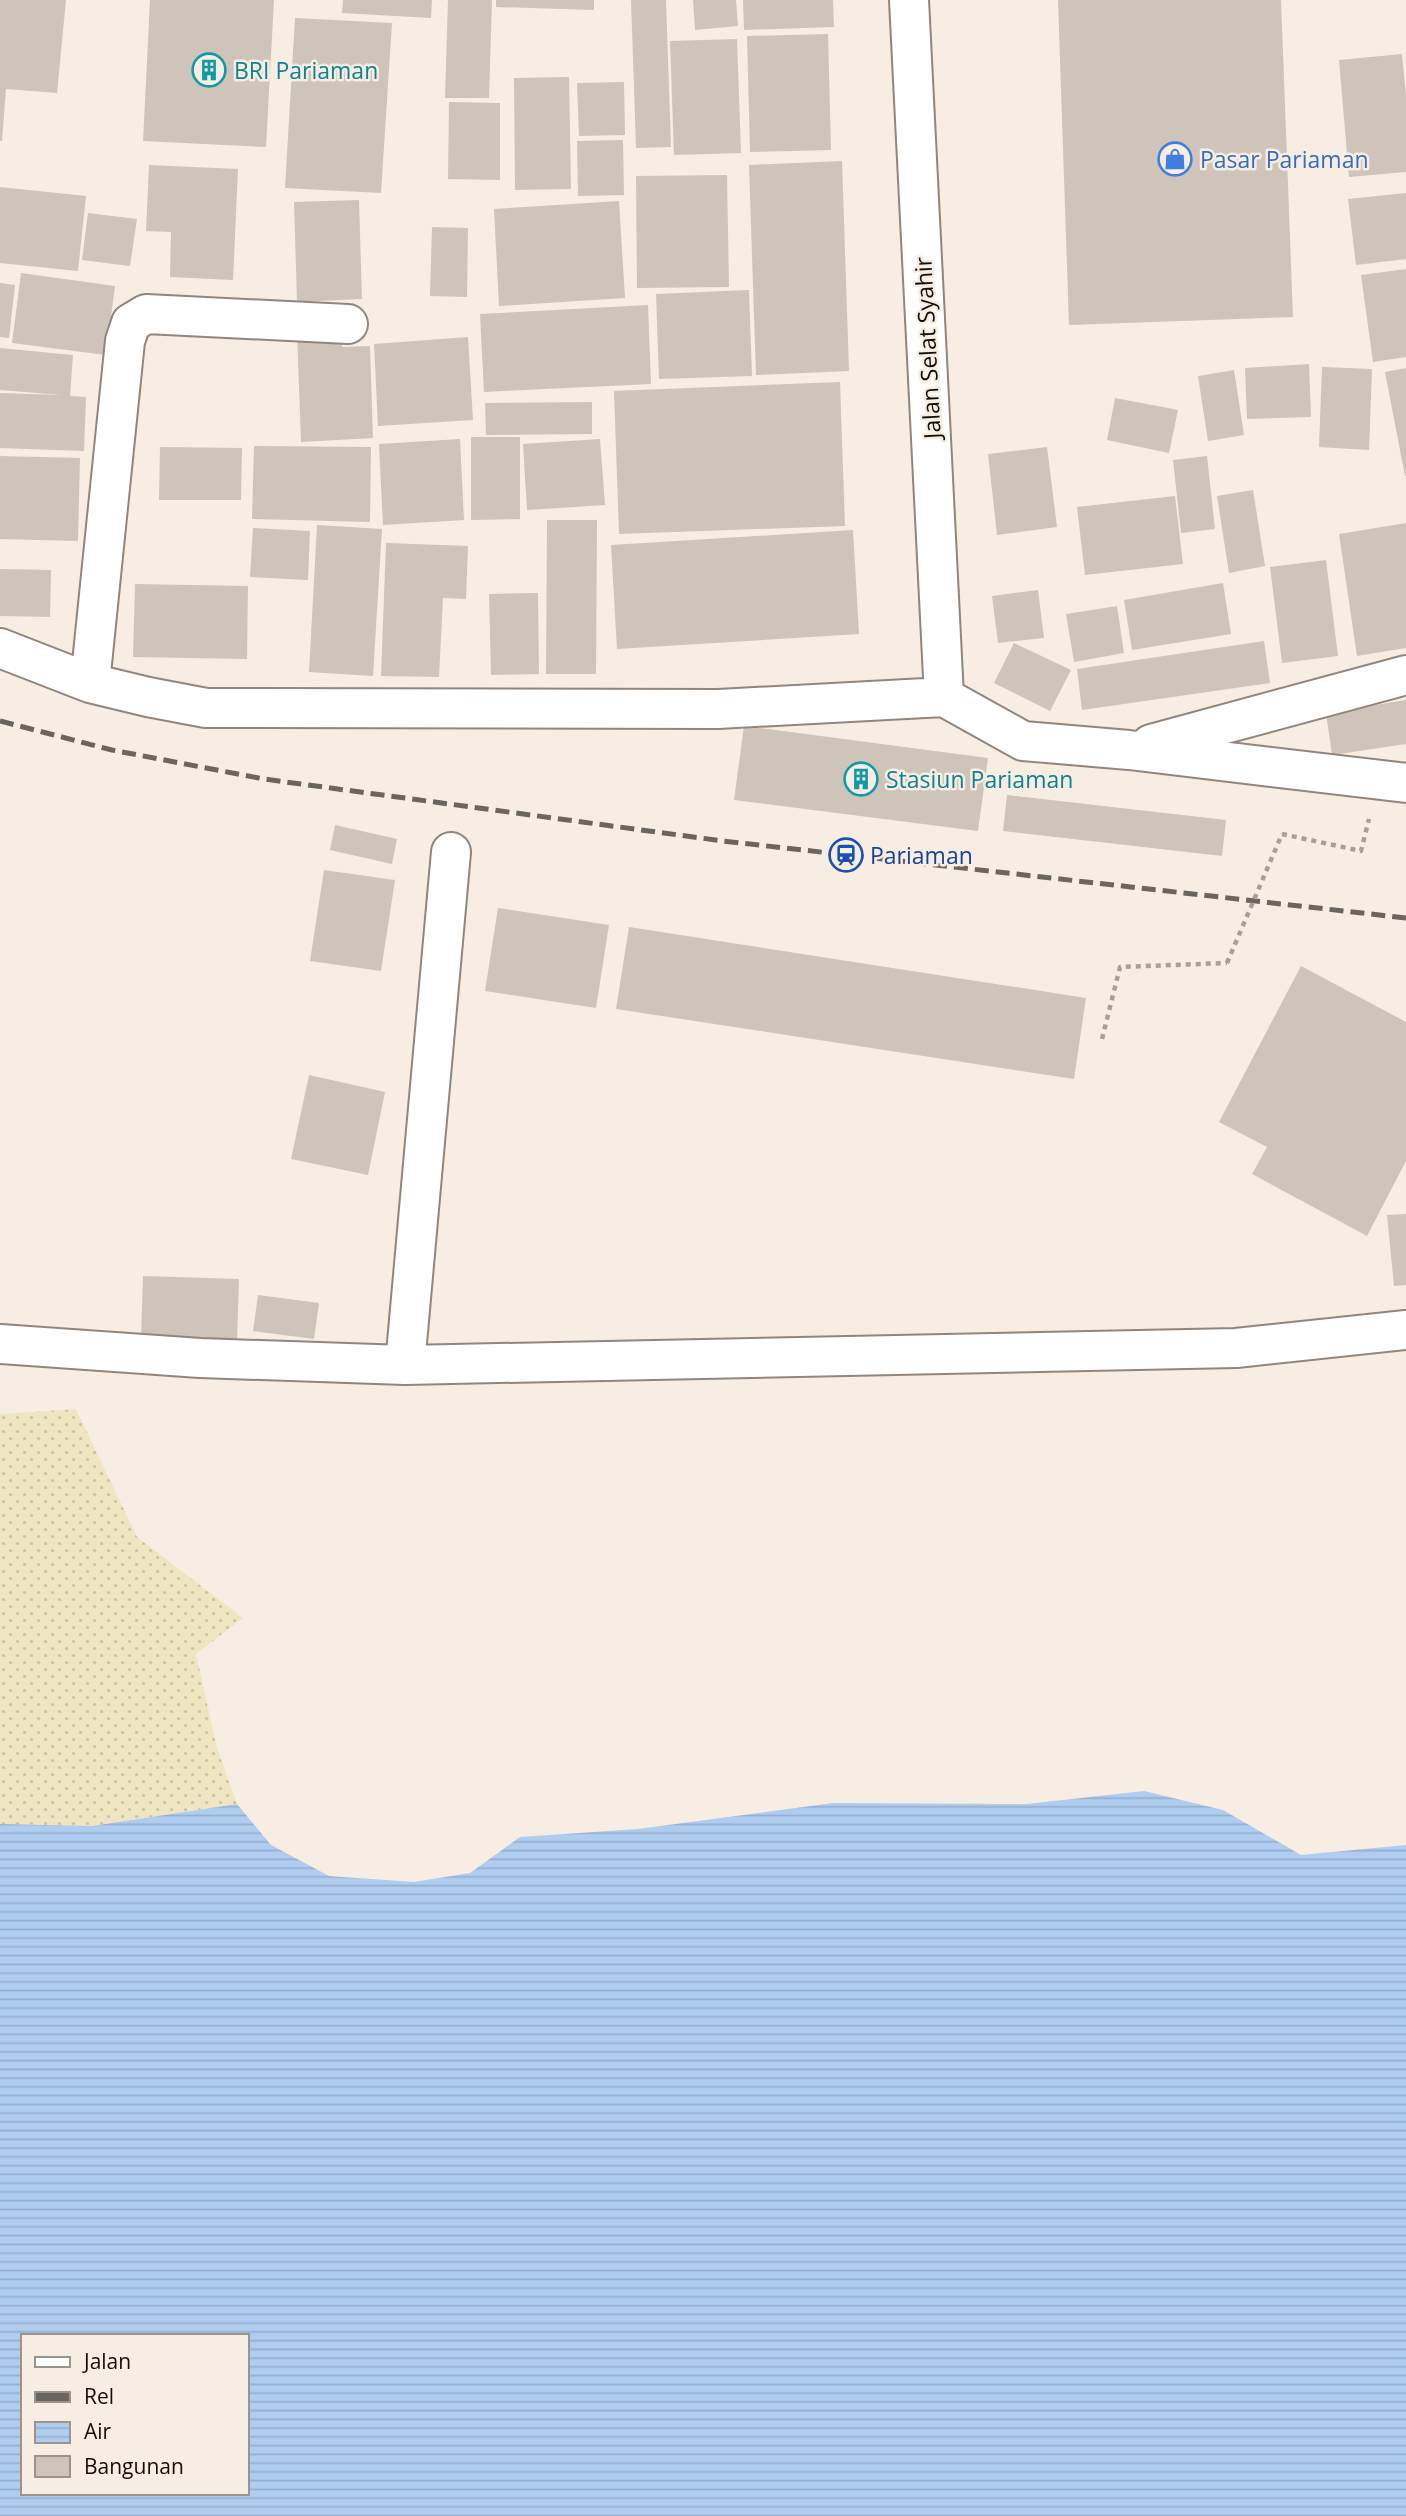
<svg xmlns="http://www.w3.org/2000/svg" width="1406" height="2516" viewBox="0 0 1406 2516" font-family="'Open Sans',sans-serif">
	<defs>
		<pattern id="sand-dots" width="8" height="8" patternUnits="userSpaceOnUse" patternTransform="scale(1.75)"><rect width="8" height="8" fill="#efe5c0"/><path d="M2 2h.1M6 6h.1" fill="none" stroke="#ccc3a4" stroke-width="1.8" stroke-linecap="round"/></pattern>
		<pattern id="water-rules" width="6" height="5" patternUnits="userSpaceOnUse" patternTransform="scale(1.75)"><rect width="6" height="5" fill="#afccf1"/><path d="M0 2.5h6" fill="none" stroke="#96aecd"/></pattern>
	</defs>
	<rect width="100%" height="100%" fill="#f7ede2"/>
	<path fill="url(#sand-dots)" d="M76,1409l61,128 106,81 -47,36 21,94 20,56 -145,22 -92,-2v-410z"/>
	<path fill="url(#water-rules)" fill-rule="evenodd" d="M1144,1791l79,19 78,45 105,-10v671h-1406v-692l92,2 145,-22 34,41 58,31 85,6 56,-9 50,-36 118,-8 195,-26 194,1zM23,2336h224v157h-224z"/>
	<path fill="#cec4b9" d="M0,0h66l-9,93 -51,-4 -4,52h-2z
		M150,0h124l-8,147 -123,-6z
		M343,0h89l-1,18 -89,-5z
		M448,0h44l-3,98h-44z
		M496,0h98v10l-98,-3z
		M631,0h35l5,147 -35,1z
		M693,0h43l2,26 -43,4z
		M743,0h90l1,27 -90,3z
		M1058,0h223l12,317 -224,8z
		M295,18l97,5 -11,170 -96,-5z
		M828,34l3,116 -81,2 -3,-116z
		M737,39l4,114 -67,2 -4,-114z
		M1402,54l4,42v76l-57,5 -10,-117z
		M569,77l2,112 -56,1 -1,-112z
		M624,82l1,53 -46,1 -2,-53z
		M449,102l51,1v77l-52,-1z
		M623,140l1,55 -46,1 -1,-55z
		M842,161l7,210 -93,4 -7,-210z
		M149,165l89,4 -5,111 -63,-3 1,-45 -25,-1z
		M727,175l2,112 -92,1 -1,-112z
		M0,187l86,9 -8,75 -78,-8z
		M1406,193v66l-50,6 -8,-66z
		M359,200l3,99 -65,3 -3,-100z
		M619,201l6,97 -126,8 -5,-97z
		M88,213l49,6 -7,47 -48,-6z
		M432,227l36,1 -1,69 -37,-1z
		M1406,269v88l-33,5 -12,-87z
		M21,273l94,13 -9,69 -94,-12z
		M0,283l15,2 -6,53 -9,-1z
		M749,290l3,86 -93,3 -3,-85z
		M648,305l3,79 -167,8 -4,-78z
		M341,332l1,15 28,-1 3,92 -72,4 -4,-108z
		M468,337l5,83 -95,6 -4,-82z
		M0,348l73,7 -3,41 16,1 -2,54 -84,-3v-55l62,2 -62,-5z
		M1309,364l2,53 -64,2 -2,-51z
		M1322,367l50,2 -3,81 -50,-3z
		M1406,368v108h-1l-20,-104z
		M1234,370l10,65 -36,6 -10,-65z
		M840,382l5,144 -226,8 -5,-143z
		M1115,398l63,12 -9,43 -62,-13z
		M592,402v32l-106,1 -1,-32z
		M471,437h49v82l-49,1z
		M460,439l4,81 -81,5 -4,-81z
		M600,439l5,66 -78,5 -4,-66z
		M254,446l117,1 -1,75 -118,-3z
		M160,447l82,1 -1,52h-82z
		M1047,447l10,80 -60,8 -9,-81z
		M0,456l80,2 -2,83 -78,-2z
		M1207,456l8,73 -34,4 -8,-73z
		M1253,490l12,76 -36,7 -12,-77z
		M1175,496l8,68 -98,11 -8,-68z
		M547,520h50l-1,154h-50z
		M1406,523v125l-49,8 -18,-122z
		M317,525l65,4 -9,147 -64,-4z
		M253,528l57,3 -2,49 -58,-3z
		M853,530l6,104 -242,15 -6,-104z
		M386,543l82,3 -2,53 -23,-1 -4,79 -58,-1z
		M1326,560l12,96 -56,7 -12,-96z
		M0,569l51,1 -1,47 -50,-1z
		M1223,583l8,51 -99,16 -8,-50z
		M135,584l113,2 -1,73 -114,-2z
		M1038,590l6,48 -46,5 -6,-47z
		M538,593l1,81 -48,1 -2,-81z
		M1117,606l7,47 -50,9 -8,-48z
		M1264,641l6,42 -188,27 -5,-41z
		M1014,643l57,27 -21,41 -56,-28z
		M1406,700v44l-74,11 -6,-42z
		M744,726l244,32 -10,73 -244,-31z
		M1007,795l219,25 -4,36 -219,-25z
		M335,825l62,14 -5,25 -62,-14z
		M324,870l71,10 -14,91 -71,-10z
		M498,908l111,17 -13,83 -111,-17z
		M629,927l457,71 -12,81 -458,-70z
		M1301,966l105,56v139l-39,75 -115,-62 15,-27 -48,-25z
		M309,1075l76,17 -17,83 -77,-16z
		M1406,1214v71l-12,1 -7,-71z
		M143,1276l96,3 -2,62 -96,-3z
		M258,1295l61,8 -5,36 -61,-8z"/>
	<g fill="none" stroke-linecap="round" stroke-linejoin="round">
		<defs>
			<path id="minor" d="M909,0l35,697
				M0,648l90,35 58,14 58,11 512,1 226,-12 79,44 106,9 277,33
				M90,683l35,-342 6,-18 15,-9 202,10
				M1151,744l255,-69
				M0,1344l200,14 205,7 831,-17 170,-18
				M405,1365l46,-513"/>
		</defs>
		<use href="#minor" stroke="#90867d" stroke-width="42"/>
		<path stroke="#a8a098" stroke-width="4.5" stroke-dasharray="5 5" stroke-linecap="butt" d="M1282,834l79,17 8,-32
			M1102,1039l18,-72 107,-4"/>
		<use href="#minor" stroke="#fff" stroke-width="38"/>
		<path stroke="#6a655e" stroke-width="5" stroke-dasharray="14 7" stroke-linecap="butt" d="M0,721l112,29 152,29 459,62 683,77"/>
		<path stroke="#a8a098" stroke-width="4.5" stroke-dasharray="5 5" stroke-linecap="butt" d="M1227,963l55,-129"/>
	</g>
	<defs>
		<symbol id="building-ring" viewBox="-11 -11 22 22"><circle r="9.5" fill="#f7ede2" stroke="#0f9aa8" stroke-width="1.5"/><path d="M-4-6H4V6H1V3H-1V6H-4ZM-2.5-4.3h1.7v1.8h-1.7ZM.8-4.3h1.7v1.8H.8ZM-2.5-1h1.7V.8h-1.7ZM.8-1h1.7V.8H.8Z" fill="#0f9aa8"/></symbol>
		<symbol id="shop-ring" viewBox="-11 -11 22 22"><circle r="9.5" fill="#f7ede2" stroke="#3f7fe0" stroke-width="1.5"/><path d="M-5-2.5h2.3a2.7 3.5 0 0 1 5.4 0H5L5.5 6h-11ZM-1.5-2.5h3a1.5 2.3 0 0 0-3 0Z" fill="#3f7fe0"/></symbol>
		<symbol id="station-ring" viewBox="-11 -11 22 22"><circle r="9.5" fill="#f7ede2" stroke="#1a4fb4" stroke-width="1.5"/><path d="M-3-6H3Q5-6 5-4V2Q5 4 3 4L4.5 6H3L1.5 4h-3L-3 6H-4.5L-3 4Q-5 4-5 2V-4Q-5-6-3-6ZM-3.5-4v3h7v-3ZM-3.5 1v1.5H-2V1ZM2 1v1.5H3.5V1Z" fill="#1a4fb4"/></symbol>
	</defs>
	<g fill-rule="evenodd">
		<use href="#building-ring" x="190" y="51" width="38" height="38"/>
		<use href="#shop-ring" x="1156" y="140" width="38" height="38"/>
		<use href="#building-ring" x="842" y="760" width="38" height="38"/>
		<use href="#station-ring" x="827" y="836" width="38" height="38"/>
	</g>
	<g text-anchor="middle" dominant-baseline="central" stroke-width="5" stroke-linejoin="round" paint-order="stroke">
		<g font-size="23" fill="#0d838f" stroke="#f7ede2" text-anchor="start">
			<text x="234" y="70">BRI Pariaman</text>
			<text x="886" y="779">Stasiun Pariaman</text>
		</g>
		<g font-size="23" fill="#366cbe" stroke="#f7ede2" text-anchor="start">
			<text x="1200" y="159">Pasar Pariaman</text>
		</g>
		<g font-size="23" fill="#120f0b" stroke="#f7ede2">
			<text transform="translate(927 348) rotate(-93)">Jalan Selat Syahir</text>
		</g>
		<g font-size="23" fill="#164399" stroke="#f7ede2" text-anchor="start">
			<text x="870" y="855">Pariaman</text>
		</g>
	</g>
	<rect x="21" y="2334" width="228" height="161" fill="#f7ede2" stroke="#9b948c" stroke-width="2"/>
	<rect x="35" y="2357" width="35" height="10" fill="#ffffff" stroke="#9b948c" stroke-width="2"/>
	<text x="84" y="2369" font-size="21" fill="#120f0b">Jalan</text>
	<rect x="35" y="2392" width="35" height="10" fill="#6a655e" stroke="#9b948c" stroke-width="2"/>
	<text x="84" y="2404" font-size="21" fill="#120f0b">Rel</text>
	<rect x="35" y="2422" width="35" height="21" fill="url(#water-rules)" stroke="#9b948c" stroke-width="2"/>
	<text x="84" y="2439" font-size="21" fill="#120f0b">Air</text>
	<rect x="35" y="2456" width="35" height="21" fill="#cec4b9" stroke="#9b948c" stroke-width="2"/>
	<text x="84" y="2474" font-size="21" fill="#120f0b">Bangunan</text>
</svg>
